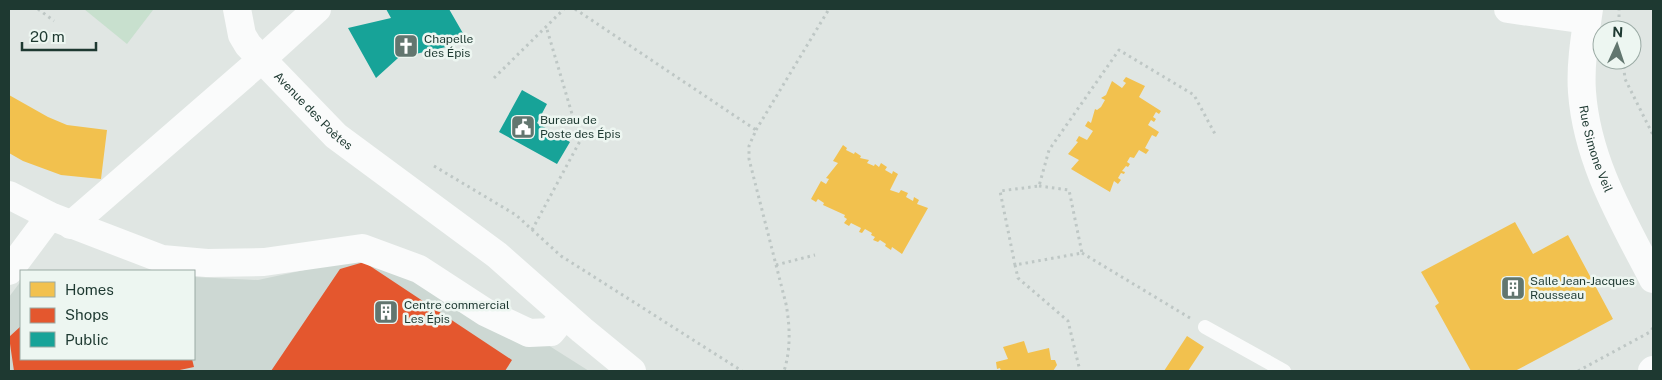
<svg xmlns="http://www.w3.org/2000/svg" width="1662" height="380" viewBox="0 0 1662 380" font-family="'Public Sans',sans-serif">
	<rect width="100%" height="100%" fill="#e0e6e3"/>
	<path fill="#cdd8d3" d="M398,250l191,121h-580v-74l12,-16v78h173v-82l64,3z"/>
	<path fill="#c8e0ce" d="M84,9h68l1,1 -26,34z"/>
	<path fill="#f2c14e" d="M1126,77l19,9 -6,11 22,14 -2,3 -3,-2 -3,5 3,2 -2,3 -3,-2 -3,5 11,7 -3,5 -4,-2 -7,13 4,2 -3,4 -7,-4 -5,8 -4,-1 -3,5 3,2 -2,3 -2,-1 -4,5 3,1 -1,2 -3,-1 -3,5 3,2 -3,4 -4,-3 -4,11 -39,-23 8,-9 -11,-6 10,-12 -2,-1 3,-5 8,4 6,-9 -8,-5 3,-5 3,2 4,-14 2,1 4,-3 4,-7 -4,-2 5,-3 6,-14 10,7 4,-5 -3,-2z
		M9,95l39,22 19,8 40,5 -6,49 -40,-4 -38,-14 -14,-8z
		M843,145l4,3 -1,2 8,4 1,-2 6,4 -1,2 9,2 -2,3 7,3 1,-2 4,3 2,-4 6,4 -2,3 7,4 1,-3 5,3 -8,16 9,3 2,-3 7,3 -2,4 7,4 1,-4 5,3 -2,4 11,4 -26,46 -10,-7 -1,3 -6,-4 1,-2 -6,-4 -2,2 -5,-2 2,-3 -4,-2 1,-2 -7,-4 -3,4 -3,-1 2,-4 -10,-5 -2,3 -5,-3 3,-4 -3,-2 1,-2 -22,-10 1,-2 -6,-4 -2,3 -5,-3 10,-18 5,3 3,-5 -3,-1 12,-15 -5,-2z
		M1515,222l18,32 35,-19 45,84 -98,52h-44l-36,-65 4,-3 -18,-31z
		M1187,336l17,11 -16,24h-24z
		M1024,341l4,12 21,-5 2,12h4l2,5 -4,6h-52l-1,-3 -3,1 -1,-7 12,-3 -5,-12z"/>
	<path fill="#e4572e" d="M364,262l148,98 -7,11h-234l69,-102z
		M21,326v33h171l2,8 -19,4h-161l-5,-34z"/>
	<path fill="#17a398" d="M386,9h63l19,33 -57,13 -3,-6 -32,29 -28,-50 43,-10z
		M522,90l25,14 -10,19 33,19 -13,22 -58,-32z"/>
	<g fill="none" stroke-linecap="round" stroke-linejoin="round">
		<path stroke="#bec7c5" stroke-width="3" stroke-dasharray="2.5 4" stroke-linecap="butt" d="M38,9l16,12
			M575,9l181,121 -7,16v13l37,145c4,22 5,45 -2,67
			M1619,30v-21
			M1623,60l2,19 28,56
			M494,78l70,-69
			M756,130l73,-121
			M434,166l82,49 45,41 27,17 154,98
			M1039,186l30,4 13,63 -67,12 -15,-74 39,-5 10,-36 70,-100 75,45 21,39
			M532,230l48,-89 -34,-115
			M1082,253l108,65
			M776,265l39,-10
			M1015,265l3,13 50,43 12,50
			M1578,371l72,-39 3,-4"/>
		<path stroke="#fafbfb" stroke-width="14" d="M1205,327l79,44"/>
		<g stroke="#fafbfb" stroke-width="28">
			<path id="s1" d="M237,9l5,26 6,10 88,91 161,119 85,75 50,41"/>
			<path d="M1508,9l79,11"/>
			<path id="s2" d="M1589,9c-4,27 -9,56 -7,83 5,69 40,127 71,187"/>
			<path d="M9,195l41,21 112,43 45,4 57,-1 98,-14 57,21 66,43 44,21 22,-1 14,-17"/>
			<path d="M71,225l190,-165 56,-51"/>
			<path d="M9,271l41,-55"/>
			<path d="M1652,371l1,-1"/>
		</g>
	</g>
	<defs>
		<symbol id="church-square" viewBox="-11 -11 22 22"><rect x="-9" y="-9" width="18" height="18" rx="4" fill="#62766f" stroke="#edf6f1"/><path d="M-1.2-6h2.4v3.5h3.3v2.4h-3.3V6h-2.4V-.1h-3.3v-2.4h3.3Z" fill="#fff"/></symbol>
		<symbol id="civic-square" viewBox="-11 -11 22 22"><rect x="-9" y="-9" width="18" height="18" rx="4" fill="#62766f" stroke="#edf6f1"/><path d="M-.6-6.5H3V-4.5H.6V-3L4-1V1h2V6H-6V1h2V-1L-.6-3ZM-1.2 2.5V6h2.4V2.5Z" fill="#fff"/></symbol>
		<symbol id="building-square" viewBox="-11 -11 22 22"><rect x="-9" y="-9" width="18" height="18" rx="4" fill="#62766f" stroke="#edf6f1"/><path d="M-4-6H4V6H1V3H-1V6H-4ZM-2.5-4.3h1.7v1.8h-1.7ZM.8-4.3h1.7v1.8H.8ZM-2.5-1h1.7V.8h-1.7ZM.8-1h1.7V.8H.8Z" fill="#fff"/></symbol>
	</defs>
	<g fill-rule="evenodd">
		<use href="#church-square" x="392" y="32" width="28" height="28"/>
		<use href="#civic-square" x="509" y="113" width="28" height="28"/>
		<use href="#building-square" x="1499" y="274" width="28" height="28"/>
		<use href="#building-square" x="372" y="298" width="28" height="28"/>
	</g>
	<g text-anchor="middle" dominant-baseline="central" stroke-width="5" stroke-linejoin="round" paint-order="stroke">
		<g font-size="12" fill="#1e3931" stroke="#edf6f1" text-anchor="start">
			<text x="424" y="39">Chapelle<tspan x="424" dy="14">des Épis</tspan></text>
			<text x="540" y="120">Bureau de<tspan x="540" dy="14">Poste des Épis</tspan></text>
			<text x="1530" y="281">Salle Jean-Jacques<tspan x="1530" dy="14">Rousseau</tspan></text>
			<text x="404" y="305">Centre commercial<tspan x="404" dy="14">Les Épis</tspan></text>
		</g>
		<g font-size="12" fill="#1e3931" stroke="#edf6f1">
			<text stroke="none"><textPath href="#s1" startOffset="131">Avenue des Poètes</textPath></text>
			<text stroke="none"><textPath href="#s2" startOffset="142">Rue Simone Veil</textPath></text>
		</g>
	</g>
	<rect width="1662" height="380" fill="none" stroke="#1e3931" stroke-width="20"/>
	<rect x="20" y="270" width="175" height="90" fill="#edf6f1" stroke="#9aaaa4"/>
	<rect x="30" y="282" width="25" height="15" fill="#f2c14e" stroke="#9aaaa4"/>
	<text x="65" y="295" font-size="15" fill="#1e3931">Homes</text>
	<rect x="30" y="308" width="25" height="15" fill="#e4572e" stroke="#9aaaa4"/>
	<text x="65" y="320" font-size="15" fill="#1e3931">Shops</text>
	<rect x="30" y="332" width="25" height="15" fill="#17a398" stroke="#9aaaa4"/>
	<text x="65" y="345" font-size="15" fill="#1e3931">Public</text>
	<g transform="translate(1617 45) rotate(3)"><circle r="24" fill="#edf6f1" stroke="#9aaaa4"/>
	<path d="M0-4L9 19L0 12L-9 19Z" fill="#62766f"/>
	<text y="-8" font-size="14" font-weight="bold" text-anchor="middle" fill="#1e3931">N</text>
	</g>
	<path d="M22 42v8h74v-8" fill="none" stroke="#1e3931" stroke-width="2.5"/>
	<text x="30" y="42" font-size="15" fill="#1e3931" stroke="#edf6f1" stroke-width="4" paint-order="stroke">20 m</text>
</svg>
